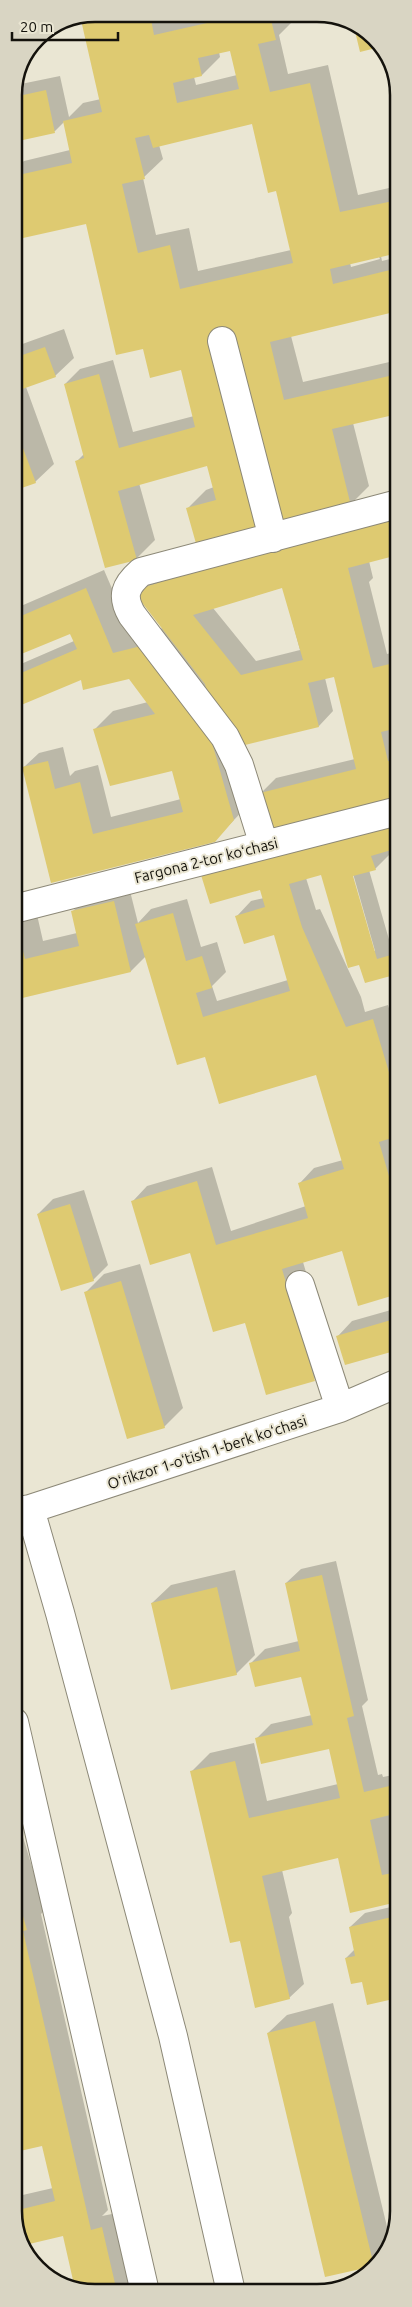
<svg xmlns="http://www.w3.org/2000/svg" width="412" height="2307" viewBox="0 0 412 2307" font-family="Ubuntu,sans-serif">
	<rect width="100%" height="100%" fill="#eae6d3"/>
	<path fill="#0003" fill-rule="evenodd" d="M96,14l71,1 2,6 28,-6 96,1 1,4 -15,15 9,39 40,-9 30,130 40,-9v67l-17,3 1,5 16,-4v81l-7,-27 -100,25 12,46 95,-22v53l-45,10 16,63 -19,19 -162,3 18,-18 8,-3 -6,-23 -69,19 16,57 -19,19 -59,-98 7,-7 -19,-70 15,-15 33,-9 20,72 61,-16 -12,-47 -38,-21 -57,-126 -73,17v-92l4,19 6,-5 46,-11 -6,-28 -9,9 -41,10v-50l6,-13 1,6 39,-8 9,41 14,-14 18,-4 -18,-80zM234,48l3,27 -41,10 -2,-8 8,-2 18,-18 -1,-5zM253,123l24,67 14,60 -93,21 -9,-43 -33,7 -13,-57 20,-19 -4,-14zM379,257l1,2 -29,8 -1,-4zM230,327l8,45 -11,-44z
		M64,329l10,29 -19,18 -29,11 28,77 -19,18 -21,-2v-133z
		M369,561l4,17 -4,4 18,72 11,-3v148l-137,-6 15,-15 79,-19 -20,-83 -10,2 8,33 -14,15 -78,19 11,56 -38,40 -163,40 -27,-114 15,-14 24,-6 7,29 5,-5 23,-6 13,52 70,-18 -8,-30 -79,-39 19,-19 35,-9 -18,-24h-48l-68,29v-40l60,-26 -3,-9 -57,24v-47l90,-39 28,65 31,-7 -29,-37 18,-18zM283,587l17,63 -44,11 -43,-53z
		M388,849l2,5 -15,15 -6,1 21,73 8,-2v31l-37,-7 -40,-92 -15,5 10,32 4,-1 41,88 4,15 23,-7 10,33v97h-2l2,7v151l-55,-43 -40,12 29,99 -18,18 -68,-56 -55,-72 -58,-50 14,-15 65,-19 19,64 75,-25 -6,-23 14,-15 29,-8 -26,-87 -111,-17 -60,-100 -15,15 -117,28v-88l21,-5 8,35 34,-8 -4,-22 18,-18 38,-6 9,36 13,-14 36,-10 14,48 16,-5 9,30 -14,14 5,15 71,-21 -10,-47 -41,-17 14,-15 13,-3 -3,-10zM352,870l23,81h-2l-23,-80z
		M84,1190l24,75 -15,15 -55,-66 15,-15z
		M140,1264l43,144 -19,19 -79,-134 19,-19z
		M398,1308v40l-60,-12 14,-15z
		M336,1561l32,139 -6,6 16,69 4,-1 1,3 15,-3v38l-7,2 7,32v150l-30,7 -5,-22 -17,-23 9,-9 -5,-22 15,-14 26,-6 -1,-2 -51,-48 -57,13 10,43 -3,4 15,67 -15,14 -48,-59 -49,-168 18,-18 44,-10 13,58 71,-17 -8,-37 -74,-8 15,-15 41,-9 -10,-40 -52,-11 15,-15 34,-8 -13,-58 15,-14z
		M235,1570l20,85 -19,19 -84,-71 19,-18z
		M14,1807l31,103 -4,4 67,296 -6,6 15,-3 18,79h-55l-16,-58 -50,-12v-25l39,-9 -10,-44 -29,-23z
		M333,2003l56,232 -8,22 -8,8 -105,-232 19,-18z"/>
	<path fill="#deca71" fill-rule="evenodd" d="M96,14h54l4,21 62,-14 -2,-6 56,1 6,24 -18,4 12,48 40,-9 30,129 58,-12v53l-68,16 3,15 65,-16v72l-8,-27 -120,29 14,58 114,-26v40l-66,15 19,77 -76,18 -46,-195 -19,4 21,85 32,111 -66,18 -11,-39 30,-8 -9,-34 -89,25 19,69 -32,8 -30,-107 9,-3 -20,-74 35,-10 20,74 76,-21 -14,-57 -31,8 -7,-29 -27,6 -30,-131 -72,16v-64l58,-13 -9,-42 39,-9 -21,-92zM230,51l9,38 -62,14 -4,-20 29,-7 -4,-18zM252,124l16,69 8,-2 17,72 -113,26 -10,-44 -32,8 -16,-69 23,-5 -10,-41 14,-3 4,13z
		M354,27l24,15 2,5 -20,5z
		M46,90l9,43 -41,9v-45z
		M45,347l11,30 -42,15v-34z
		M14,424l22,59 -20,7 -2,-6z
		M398,512v43l-50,13 25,100 25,-6v66l-17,4 7,29 10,-2v42l-129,31 -9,-39 96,-24 -22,-92 -26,6 11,44 -78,19 -33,-52 -3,-10 -72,-93 174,-57zM282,588l21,72 -62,15 -48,-60z
		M86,588l27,65 32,-8 64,87 25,88 -19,22 -164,41 -29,-116 26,-6 7,28 25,-7 13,52 90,-22 -11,-41 -62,15 -17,-57 62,-15 -26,-35 -46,11 -2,-10 -67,28v-32l63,-27 -7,-15 -56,23v-38z
		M398,817v31l-27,8 5,14 -23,6 24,83 21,-6v21l-33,9 -6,-18 -11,3 -27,-93 -32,9 13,43 44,100 27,-8 25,83v34l-19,6 15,51 4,-2v103l-40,12 -16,-55 -60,18 33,112 -49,14 -21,-72 -32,9 -23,-79 -40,12 -19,-64 66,-20 19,64 92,-27 -10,-35 46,-14 -28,-94 -97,29 -14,-47 -28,8 -42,-141 38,-11 13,48 16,-5 10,32 -16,5 7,24 87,-26 -16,-56 -30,9 -9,-28 30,-9 -5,-17 -50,14 -9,-29z
		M114,901l17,71 -117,28v-75l2,-1 9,35 54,-13 -8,-35z
		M70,1204l24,77 -33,10 -24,-77z
		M121,1281l44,147 -38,11 -43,-147z
		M398,1318v32l-53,15 -9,-29z
		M322,1575l32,141 -7,2 17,74 34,-8v29l-28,7 12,55 16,-3v126l-31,7 -5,-23 -11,2 -6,-26 10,-2 -6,-29 43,-10 -3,-13 -39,9 -12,-55 -76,18 28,123 -35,9 -15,-67 -10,2 -40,-172 45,-10 14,57 91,-20 -11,-49 -68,15 -6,-26 58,-13 -12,-48 -46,10 -6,-24 51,-12 -15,-68z
		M217,1587l20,88 -66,15 -20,-87z
		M15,1888l12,42 -4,1 68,299 11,-3 15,65h-37l-5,-3 -12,-53 -38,9 -11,-23v-11l41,-10 -13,-55 -22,5 -6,-24z
		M315,2021l59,245 -49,11 -58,-244z"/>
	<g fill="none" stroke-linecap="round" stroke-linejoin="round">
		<defs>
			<path id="minor" d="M222,341l51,197
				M264,845l-25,-80 -14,-28 -93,-122c-11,-19 -7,-29 9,-43l257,-68
				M14,909l384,-98
				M300,1285l40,123
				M30,1509l30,104 113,423 58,256
				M14,1512l16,-3 310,-101 58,-25
				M14,1722l131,570"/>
		</defs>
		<use href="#minor" stroke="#8c8877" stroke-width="30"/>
		<use href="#minor" stroke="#fff" stroke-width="28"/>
	</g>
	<g text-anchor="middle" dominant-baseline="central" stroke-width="4" stroke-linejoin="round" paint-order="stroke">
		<g font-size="15" fill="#14120c" stroke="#eae6d3">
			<text transform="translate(206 860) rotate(-14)">Fargona 2-tor koʻchasi</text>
			<text transform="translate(207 1452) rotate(-18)">Oʻrikzor 1-oʻtish 1-berk koʻchasi</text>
		</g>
	</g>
	<path d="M0 0H412V2307H0ZM95 22H317A73 73 0 0 1 390 95V2211A73 73 0 0 1 317 2284H95A73 73 0 0 1 22 2211V95A73 73 0 0 1 95 22Z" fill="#d9d5c3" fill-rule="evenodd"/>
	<path fill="none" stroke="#14120c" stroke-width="2.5" d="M95 22H317A73 73 0 0 1 390 95V2211A73 73 0 0 1 317 2284H95A73 73 0 0 1 22 2211V95A73 73 0 0 1 95 22Z"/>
	<path d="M12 32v8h106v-8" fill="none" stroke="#14120c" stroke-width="2.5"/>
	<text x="20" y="32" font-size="15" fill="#14120c" stroke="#eae6d3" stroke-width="4" paint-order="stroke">20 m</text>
</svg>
